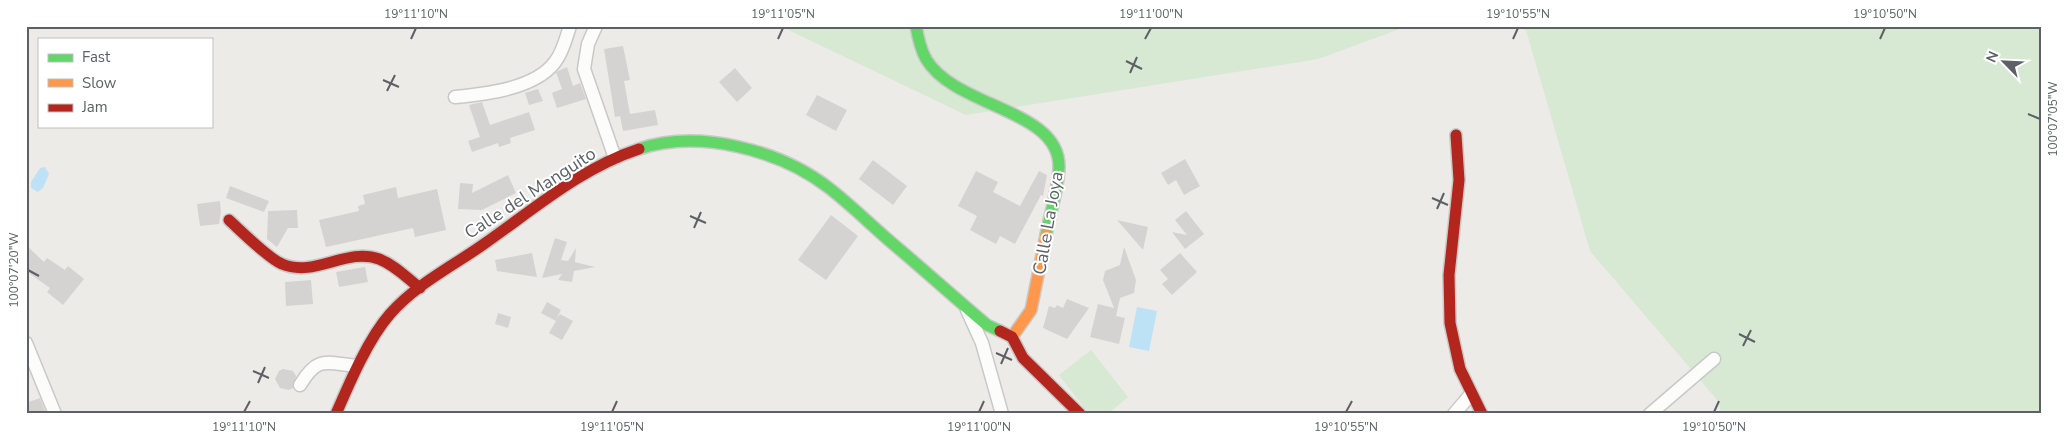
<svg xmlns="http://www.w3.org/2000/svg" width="2067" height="440" viewBox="0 0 2067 440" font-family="'Nunito Sans',sans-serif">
	<rect width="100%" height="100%" fill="#edebe7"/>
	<path fill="#d7e8d3" d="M780,26h628l-90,33 -352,56z
		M1509,26h532v388h-320l-2,-12 -129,-151 -64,-221z
		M1091,350l37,47 -20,17h-19l-30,-39z"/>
	<path fill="#bde2f6" d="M45,167l4,7 -6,14 -5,4 -7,-4v-6l9,-14z
		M1137,307l20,4 -8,40 -20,-4z"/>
	<path fill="#d4d3d1" d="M623,46l7,34 -6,1 6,33 25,-4 3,15 -35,6 -3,-15 -5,1 -11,-68z
		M567,67l6,19 7,-3 6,16 -29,9 -5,-15 10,-4 -6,-17z
		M735,68l17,20 -15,14 -18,-20z
		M538,89l5,12 -14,4 -4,-12z
		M817,95l30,15 -11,21 -30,-16z
		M482,102l8,23 39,-13 6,18 -25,8 1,5 -12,4 -1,-4 -26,9 -4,-11 12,-4 -11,-32z
		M1185,159l15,27 -16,9 -8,-15 -8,5 -7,-12z
		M873,160l34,26 -14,19 -34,-26z
		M976,171l22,11 -5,10 27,14 19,-35 8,4 -4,21 -2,-1 -26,49 -15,-8 -4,8 -26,-14 7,-14 -19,-10z
		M508,175l8,18 -34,17 -24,-1 2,-26 13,1 -1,9z
		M230,186l39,15 -5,11 -38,-14z
		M396,187l2,11 39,-9 9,41 -31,7 -2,-9 -87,19 -7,-27 40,-9 -1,-5 7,-2 -2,-9z
		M220,201l1,12 -2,11 -19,2 -3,-22z
		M297,210l1,18h-10l-11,19 -10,-8 1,-28z
		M1186,211l18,23 -19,15 -13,-17 15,3 -12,-15z
		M831,215l27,21 -32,44 -28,-20z
		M1117,220l31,7 -5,23z
		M555,238l12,4 -6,18 7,1 8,-13 -1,14 20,5 -21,4 -2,11 -14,-2 4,-6 -20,4z
		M26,245l18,17 3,-4 18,12 3,-4 16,13 -21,26 -16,-13 3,-4 -24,-17z
		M1124,247l12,33 -2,13 -14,5 -4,18 9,2 -6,26 -29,-7 8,-33 16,4 -11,-28 2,-9 15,-6z
		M532,253l5,24 -40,-6 -2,-11z
		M1180,253l17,19 -25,23 -10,-11 6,-5 -8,-9z
		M365,267l3,15 -29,5 -3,-15z
		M311,280l2,24 -27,2 -1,-24z
		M1067,299l22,9 -22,31 -24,-11 6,-22 6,2 2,-3 6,3z
		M547,302l14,8 -5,9 4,-5 13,7 -11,19 -13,-7 7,-12 -15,-8z
		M498,313l13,4 -3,11 -13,-4z
		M283,369l10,2 3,5 -3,12 -4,2 -9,-2 -5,-9 4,-8z
		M40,398l6,16h-20v-11z"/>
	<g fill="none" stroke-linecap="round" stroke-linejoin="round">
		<defs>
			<path id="street" d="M596,26l-8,18 -4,25 31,89
				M455,97c30,-3 80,-8 100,-35 8,-10 11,-24 15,-36
				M967,310l15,33 20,71
				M26,343l29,71
				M300,385c18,-30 26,-22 57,-19
				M1454,414l17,-20
				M1650,414l64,-55"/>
			<path id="fast" d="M916,26c2,12 4,22 10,33 29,49 135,50 133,109 -1,22 -9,46 -13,67
				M639,149c60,-20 141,1 190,39 22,17 42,37 63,55 32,27 63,55 95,82l13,6"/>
			<path id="slow" d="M1012,337l19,-27 15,-75"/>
			<path id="jam" d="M1456,135l3,45 -10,95 1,48 10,46 22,45
				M229,220c12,11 40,39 53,44 33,14 64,-17 97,-5 16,6 28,19 41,29
				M1000,331l12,6 11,21 57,56
				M336,414c13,-30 32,-75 54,-100 25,-29 63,-48 94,-70 50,-35 97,-76 155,-95"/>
		</defs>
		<use href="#street" stroke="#c8c8c8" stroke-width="15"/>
		<use href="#fast" stroke="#c9c9c9" stroke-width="14"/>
		<use href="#slow" stroke="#c9c9c9" stroke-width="14"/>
		<use href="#jam" stroke="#c9c9c9" stroke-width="14"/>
		<use href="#street" stroke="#fcfcfb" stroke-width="12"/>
		<use href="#fast" stroke="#63d668" stroke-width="11"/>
		<use href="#slow" stroke="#ff974d" stroke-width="11"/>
		<use href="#jam" stroke="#b3261e" stroke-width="11"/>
	</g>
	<path fill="none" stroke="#5d6165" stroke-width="2" d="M411,39l5,-11M778,39l5,-11M1145,39l6,-11M1513,39l5,-11M1880,39l5,-11M1126,61l16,8M1130,73l7,-16M383,80l16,7M387,91l8,-16M2028,114l12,5M1432,198l16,7M1437,209l7,-16M690,216l16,7M694,228l7,-16M28,270l11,6M1739,334l16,8M1743,346l8,-16M996,353l16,7M1001,364l7,-16M253,371l16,7M258,383l7,-16M244,412l6,-11M612,412l5,-11M979,412l5,-11M1346,412l6,-11M1714,412l5,-11"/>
	<g text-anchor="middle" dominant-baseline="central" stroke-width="4" stroke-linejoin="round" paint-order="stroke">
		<g font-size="18" fill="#5d6165" stroke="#fff">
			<text transform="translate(530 193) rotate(-33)">Calle del Manguito</text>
			<text transform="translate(1048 223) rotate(-80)">Calle La Joya</text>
		</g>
	</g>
	<rect width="2067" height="440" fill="none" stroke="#ffffff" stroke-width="55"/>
	<rect x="38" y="38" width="175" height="90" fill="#ffffff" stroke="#bec0c1"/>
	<rect x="48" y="54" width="25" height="8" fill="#63d668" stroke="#bec0c1"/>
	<text x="82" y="62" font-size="15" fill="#5d6165">Fast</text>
	<rect x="48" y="79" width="25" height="8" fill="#ff974d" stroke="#bec0c1"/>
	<text x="82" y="88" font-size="15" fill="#5d6165">Slow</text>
	<rect x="48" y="104" width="25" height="8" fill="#b3261e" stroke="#bec0c1"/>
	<text x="82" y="112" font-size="15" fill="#5d6165">Jam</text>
	<g transform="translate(2004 62) rotate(294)" stroke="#ffffff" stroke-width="4" paint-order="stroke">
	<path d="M0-4L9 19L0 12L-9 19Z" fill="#5d6165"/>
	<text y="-8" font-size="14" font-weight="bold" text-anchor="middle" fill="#5d6165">N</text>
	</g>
	<rect x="28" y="28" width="2012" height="384" fill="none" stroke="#5d6165" stroke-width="2"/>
	<g font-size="12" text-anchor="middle" fill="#5d6165">
		<text x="416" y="18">19°11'10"N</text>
		<text x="783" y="18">19°11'05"N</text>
		<text x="1151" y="18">19°11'00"N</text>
		<text x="1518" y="18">19°10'55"N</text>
		<text x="1885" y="18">19°10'50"N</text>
		<text transform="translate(2053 119) rotate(-90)" y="4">100°07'05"W</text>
		<text transform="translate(14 270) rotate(-90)" y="4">100°07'20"W</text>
		<text x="244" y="431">19°11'10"N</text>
		<text x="612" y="431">19°11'05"N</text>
		<text x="979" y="431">19°11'00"N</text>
		<text x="1346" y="431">19°10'55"N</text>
		<text x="1714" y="431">19°10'50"N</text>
	</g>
</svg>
